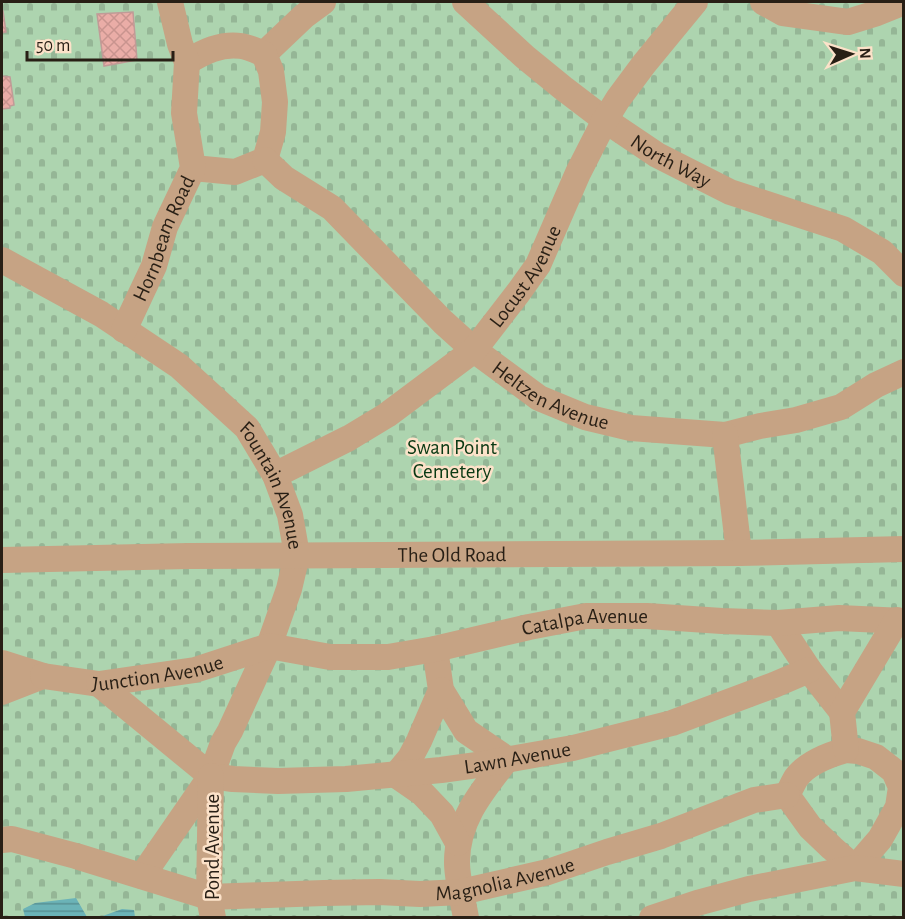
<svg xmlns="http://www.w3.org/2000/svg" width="905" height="919" viewBox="0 0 905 919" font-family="'Alegreya Sans',sans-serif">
	<defs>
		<pattern id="cemetery-stones" width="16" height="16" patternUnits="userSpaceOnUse" patternTransform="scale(1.5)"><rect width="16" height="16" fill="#add4af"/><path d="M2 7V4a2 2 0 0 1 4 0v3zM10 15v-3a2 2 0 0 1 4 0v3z" fill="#95b696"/></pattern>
		<pattern id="water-rules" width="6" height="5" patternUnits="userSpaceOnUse" patternTransform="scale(1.5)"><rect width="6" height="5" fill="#6bb3b7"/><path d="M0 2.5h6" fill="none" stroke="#589194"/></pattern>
		<pattern id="building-cross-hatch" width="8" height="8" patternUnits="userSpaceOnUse" patternTransform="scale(1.5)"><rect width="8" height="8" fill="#eaada7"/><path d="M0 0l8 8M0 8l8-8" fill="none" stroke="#c9948f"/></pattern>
	</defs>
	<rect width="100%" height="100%" fill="#fce2c9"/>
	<path fill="url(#cemetery-stones)" d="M2,2h901v915h-901z"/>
	<path fill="url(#water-rules)" d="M76,898l11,19h-62l-2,-8 12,-6z
		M122,909l12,1 1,7h-35z"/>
	<path fill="url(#building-cross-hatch)" stroke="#c09b97" stroke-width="1.5" d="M2,11h1l3,21 -4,1z
		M133,12l4,48 -33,6 -7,-52z
		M2,76l8,1 4,28 -4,1v2l-8,1z"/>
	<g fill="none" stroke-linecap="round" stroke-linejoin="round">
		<g stroke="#c6a384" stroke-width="26">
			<path id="s1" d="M465,2l60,55 38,31 42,32 52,35 73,37 113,37 39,23 22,22"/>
			<path d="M763,2l20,11 65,9 29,-9 27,-11"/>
			<path d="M264,54l40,-38 19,-14"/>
			<path d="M187,62c16,-10 34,-19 54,-16 7,1 16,5 23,8l7,17 4,31 -2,30 -8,28 -30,12 -42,-4"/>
			<path id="s2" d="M265,160l19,18 48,30 111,114 31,28 65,48 46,19 46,11 94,7 35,-9 36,-6 45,-13 35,-22 28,-13"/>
			<path id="s3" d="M2,260l99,54 78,52 68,62 28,47 15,40 7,40 -8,34 -20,57 -39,85 -7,12 -12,33 -69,100"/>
			<path id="s4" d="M124,330l30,-64 11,-39 28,-59 -9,-55 3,-51 -7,-18 -10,-42"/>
			<path d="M725,435l14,118"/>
			<path id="s5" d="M275,475l74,-37 38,-23 87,-65 44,-57 20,-28 40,-92 27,-53 13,-21 26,-35 51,-62"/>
			<path id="s6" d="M2,560l187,-4 550,-3 165,-4"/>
			<path d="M778,623l31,47 33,42"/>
			<path d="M435,649l6,41 25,41 41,28c-25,32 -50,61 -50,103 0,18 6,38 9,56"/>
			<path d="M2,663l41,13 -41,16"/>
			<path id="s7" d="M43,676l56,8 96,-14 74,-24 61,11h58l47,-8 94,-22 57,-11h61l75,5 56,2 61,-5 65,3"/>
			<path d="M99,684l112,92"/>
			<path d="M441,690l-22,51 -9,17 -14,17 26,18 20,21 16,29"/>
			<path d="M846,750l12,1 18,6 18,14 7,16 -3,20 -18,32 -25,29 -23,-20 -22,-21 -23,-32c3,-5 6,-12 9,-17 11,-15 32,-23 50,-28z"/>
			<path d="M846,750l-4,-38 55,-92"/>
			<path id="s8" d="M211,776l22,3 45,2 68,-2 95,-9 36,-5 96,-17 99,-25 102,-38 35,-15"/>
			<path d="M211,776l-2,121 4,21"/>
			<path id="s9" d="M2,840l10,-1 64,17 133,41 115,-4 55,-1 41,2 41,-2 87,-20 59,-20 54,-16 93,-36 33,-5"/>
			<path d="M652,918l45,-15 52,-14 106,-21 49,6"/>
		</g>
	</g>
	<g text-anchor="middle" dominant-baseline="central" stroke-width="5" stroke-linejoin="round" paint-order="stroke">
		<g font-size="21" fill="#281f15" stroke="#fce2c9">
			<text stroke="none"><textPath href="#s1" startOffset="261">North Way</textPath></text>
			<text stroke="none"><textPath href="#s4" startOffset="100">Hornbeam Road</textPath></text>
			<text stroke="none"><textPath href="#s5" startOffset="326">Locust Avenue</textPath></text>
			<text stroke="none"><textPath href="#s2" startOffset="374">Heltzen Avenue</textPath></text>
			<text stroke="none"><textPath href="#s3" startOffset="362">Fountain Avenue</textPath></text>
			<text stroke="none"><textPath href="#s6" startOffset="450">The Old Road</textPath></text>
			<text stroke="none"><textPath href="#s7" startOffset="552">Catalpa Avenue</textPath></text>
			<text stroke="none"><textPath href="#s7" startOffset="116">Junction Avenue</textPath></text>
			<text stroke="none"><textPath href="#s8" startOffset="308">Lawn Avenue</textPath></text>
			<text transform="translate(212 847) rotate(-90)">Pond Avenue</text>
			<text stroke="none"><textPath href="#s9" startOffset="513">Magnolia Avenue</textPath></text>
		</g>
		<g font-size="21" fill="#093913" stroke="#fce2c9">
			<text x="452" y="447">Swan Point<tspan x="452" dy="24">Cemetery</tspan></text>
		</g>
	</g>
	<rect width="905" height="919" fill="none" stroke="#281f15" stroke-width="6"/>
	<g transform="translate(851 54) rotate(87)" stroke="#fce2c9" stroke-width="4.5" paint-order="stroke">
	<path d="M0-4.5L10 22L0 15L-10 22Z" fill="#281f15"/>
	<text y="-9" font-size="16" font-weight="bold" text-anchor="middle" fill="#281f15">N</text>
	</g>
	<path d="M27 51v9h146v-9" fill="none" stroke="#281f15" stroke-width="3"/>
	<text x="36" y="51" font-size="18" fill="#281f15" stroke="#fce2c9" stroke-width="4.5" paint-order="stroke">50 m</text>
</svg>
